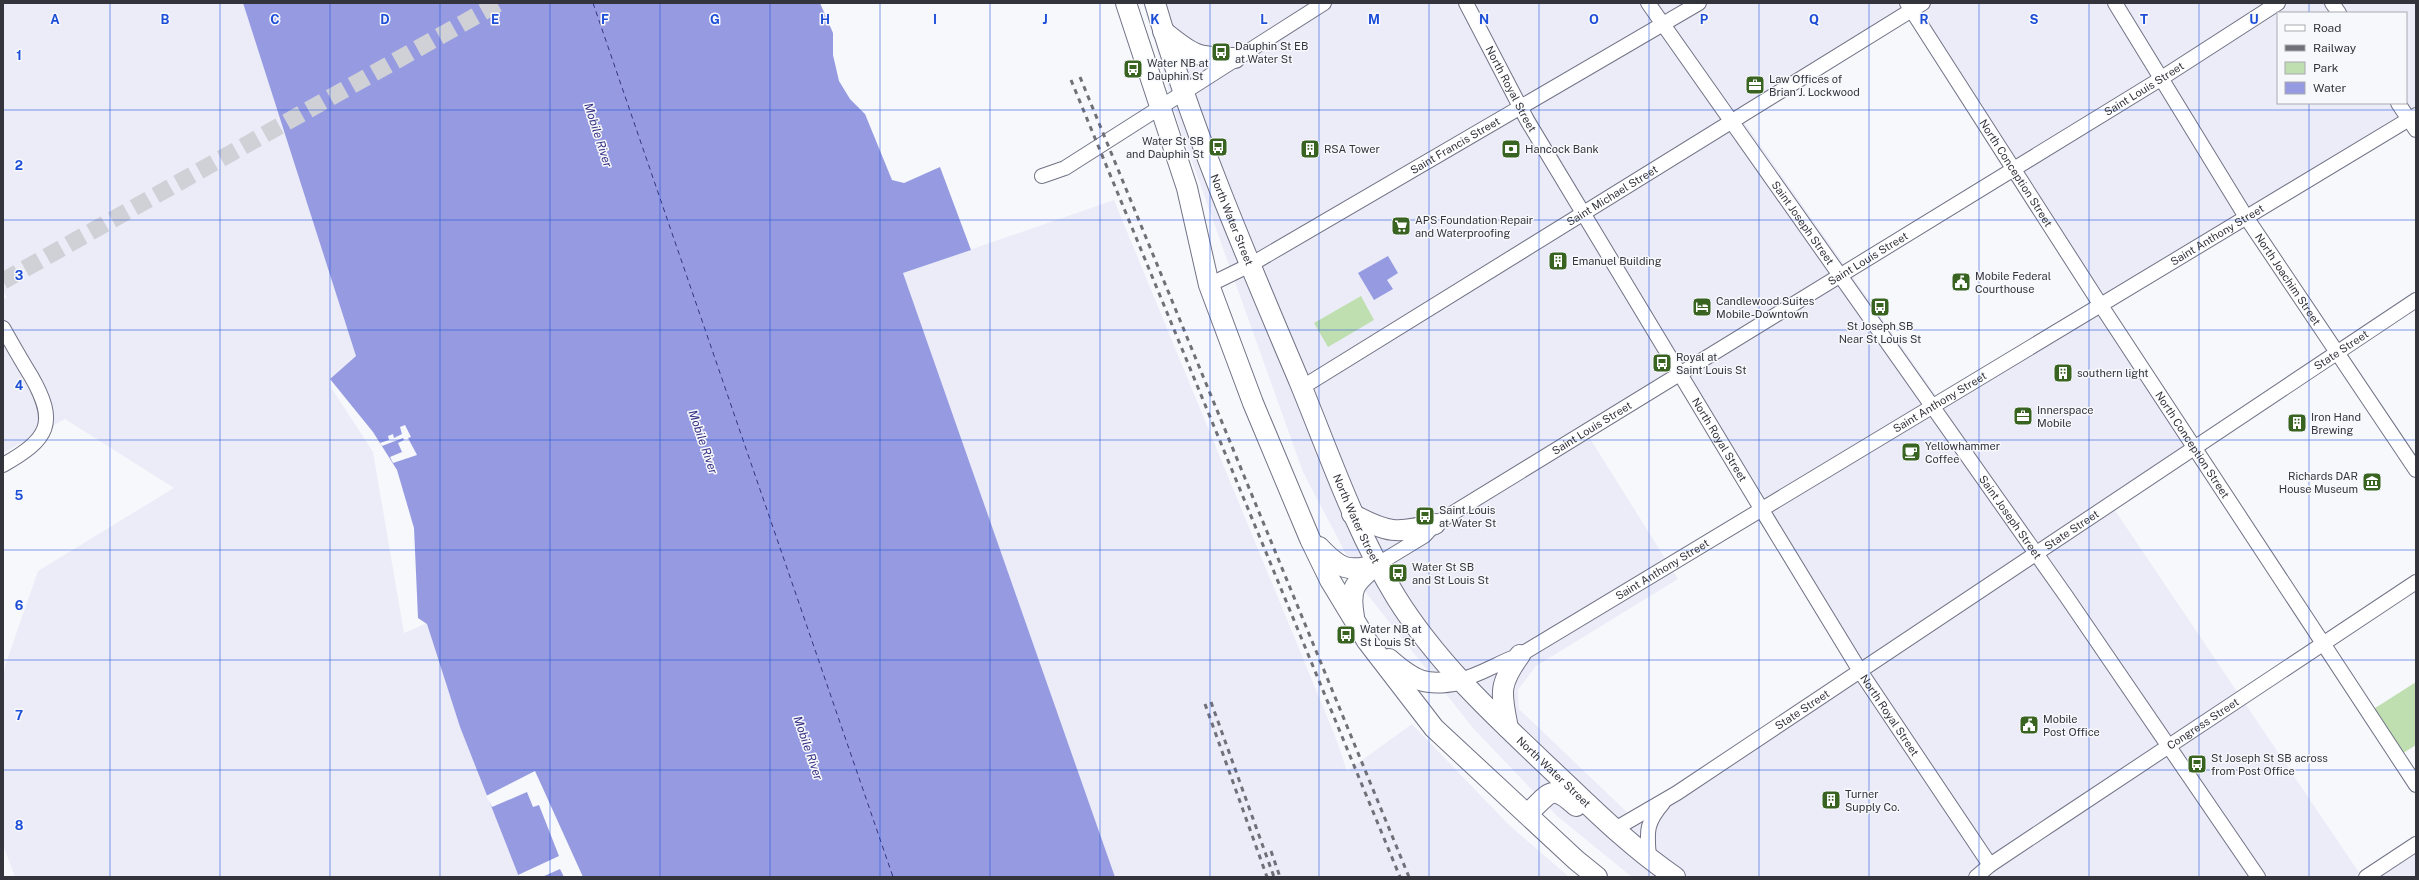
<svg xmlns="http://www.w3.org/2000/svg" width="2419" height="880" viewBox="0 0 2419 880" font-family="'Public Sans',sans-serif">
	<rect width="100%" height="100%" fill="#f7f8fc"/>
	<path fill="#ebecf8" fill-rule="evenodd" d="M3,3h240l113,353 -26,23 2,10 41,63 31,181 23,-10 33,104 59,150h-504l-12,-32v-159l2,-20 33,-95 136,-83 -109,-69 -62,34v-153l4,-3 -4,-7z
		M1143,3h1273v118l-317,191 95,144 -80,53 246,365 -4,3h-724l-75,-61 -84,-88 -106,-134 -64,-122 -123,-344zM2278,13h128v90h-128zM1911,16l183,286 -157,95 -195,-278zM1677,383l174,287 -222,144 -110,-105 -1,-19 18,-24 142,-87 -89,-142z
		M1114,200l221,536 12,35 65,-47 97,101 60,52h-454l-212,-604z
		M2416,848v29h-42z"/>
	<path fill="#bfdfb0" d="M1361,296l13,24 -46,27 -14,-24z
		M2416,682v63l-16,10 -28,-45z"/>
	<path fill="#969be1" d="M243,3h577l13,30v22l6,26 11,18 15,15 27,66 12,3 36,-16 31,83 -68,23 212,604h-596l-59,-150 -33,-103 -9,-6 -4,-90 -17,-58 -24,-38 -43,-53 26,-23z
		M1388,256l10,17 -11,7 6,9 -19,11 -16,-27z"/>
	<path fill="#f7f8fc" d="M405,425l6,12 -3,1 9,17 -24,8 -3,-6 12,-5 -4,-9 6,-3 -1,-2 -21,8 -2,-3 9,-3 -1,-4 5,-2 1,4 8,-4 -2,-7z
		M535,771l48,106h-19l-4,-8 -18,8h-23l-1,-2 41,-19 -20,-51 -6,2 -6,-15 -35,15 -6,-11z"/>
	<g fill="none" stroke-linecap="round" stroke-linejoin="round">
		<path stroke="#373284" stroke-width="1" stroke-dasharray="5 4" stroke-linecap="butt" d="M593,3l300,874"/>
		<path stroke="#d0d1d6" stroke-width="17" stroke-dasharray="17 8" stroke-linecap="butt" d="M3,281l496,-278"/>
		<defs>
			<g id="minor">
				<path id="s1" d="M1466,3l61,117 241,400 92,151 130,194"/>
				<path id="s2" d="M1648,3l418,593 192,281"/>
				<path id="s3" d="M1907,3l193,301 316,481"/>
				<path id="s4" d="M2115,3l131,214 170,253"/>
				<path d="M2332,3l7,10"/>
				<path d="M2398,103l18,27"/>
				<path d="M1042,176l23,-8 259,-165"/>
				<path id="s5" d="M1209,285l41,-20 449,-262"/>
				<path d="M3,328c9,16 18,32 28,48 27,47 18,63 -28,89"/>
				<path id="s6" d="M1301,388l622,-385"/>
				<path id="s7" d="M1378,564l46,-28 11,-12 719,-441 124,-80"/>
				<path id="s8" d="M1459,680c22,-5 40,-18 61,-25l896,-540"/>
				<path id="s9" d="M1615,829l62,-36 739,-493"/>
				<path d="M1649,858c-2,-26 -4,-34 14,-55"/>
				<path id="s10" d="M1976,877l14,-12 66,-44 360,-239"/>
				<path d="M2366,877l50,-33"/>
			</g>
			<g id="highway">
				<path d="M1126,3l61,185 22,97 44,118 57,136 20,41 37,61 67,87 142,132 21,17"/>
				<path id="s11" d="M1155,3c38,130 92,255 145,380 30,73 55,147 96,214 43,69 103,123 161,178 38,36 75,73 118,102"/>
				<path d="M1163,31c29,24 34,27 72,27"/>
				<path d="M1352,514c35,19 45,20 83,10"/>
				<path d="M1319,547c21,22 29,26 59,17"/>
				<path d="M1354,617c-5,-29 0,-34 22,-52"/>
				<path d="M1389,659c25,22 37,28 70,21"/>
				<path d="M1508,728c-7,-35 -10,-43 12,-73"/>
				<path d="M1527,814c23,-20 23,-32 49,-8"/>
			</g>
		</defs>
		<use href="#minor" stroke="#717386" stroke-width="16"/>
		<use href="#highway" stroke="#717386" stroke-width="22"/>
		<use href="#minor" stroke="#fff" stroke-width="14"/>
		<use href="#highway" stroke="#fff" stroke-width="20"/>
		<path stroke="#707178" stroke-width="3" stroke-dasharray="5 5" stroke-linecap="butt" d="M1080,77l329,800
			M1071,80l329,797
			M1211,702l63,175
			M1205,704l62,173
			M1271,851l9,26"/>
	</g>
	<path fill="none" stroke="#1d4ed8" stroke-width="1" stroke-opacity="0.55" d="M110,3v874M220,3v874M330,3v874M440,3v874M550,3v874M660,3v874M770,3v874M880,3v874M990,3v874M1100,3v874M1210,3v874M1319,3v874M1429,3v874M1539,3v874M1649,3v874M1759,3v874M1869,3v874M1979,3v874M2089,3v874M2199,3v874M2309,3v10M2309,103v774M3,110h2413M3,220h2413M3,330h2413M3,440h2413M3,550h2413M3,660h2413M3,770h2413"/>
	<defs>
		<symbol id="bus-square" viewBox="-11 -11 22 22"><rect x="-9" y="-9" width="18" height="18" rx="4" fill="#386320" stroke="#f7f8fc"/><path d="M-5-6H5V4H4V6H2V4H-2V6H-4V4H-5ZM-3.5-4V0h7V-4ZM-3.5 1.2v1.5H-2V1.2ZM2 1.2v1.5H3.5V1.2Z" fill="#fff"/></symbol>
		<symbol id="office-square" viewBox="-11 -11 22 22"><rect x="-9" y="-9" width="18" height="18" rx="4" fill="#386320" stroke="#f7f8fc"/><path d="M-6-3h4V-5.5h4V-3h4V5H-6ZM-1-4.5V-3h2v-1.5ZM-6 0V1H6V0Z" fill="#fff"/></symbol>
		<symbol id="building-square" viewBox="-11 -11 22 22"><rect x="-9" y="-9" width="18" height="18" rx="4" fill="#386320" stroke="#f7f8fc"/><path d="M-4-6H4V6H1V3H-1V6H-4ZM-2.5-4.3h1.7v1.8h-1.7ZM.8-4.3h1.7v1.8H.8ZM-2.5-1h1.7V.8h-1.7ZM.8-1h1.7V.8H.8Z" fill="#fff"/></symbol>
		<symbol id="bank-square" viewBox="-11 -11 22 22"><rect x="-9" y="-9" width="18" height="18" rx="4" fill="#386320" stroke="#f7f8fc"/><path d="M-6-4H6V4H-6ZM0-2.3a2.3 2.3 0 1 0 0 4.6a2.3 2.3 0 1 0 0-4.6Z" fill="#fff"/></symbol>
		<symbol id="supermarket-square" viewBox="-11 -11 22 22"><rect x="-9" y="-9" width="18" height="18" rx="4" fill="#386320" stroke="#f7f8fc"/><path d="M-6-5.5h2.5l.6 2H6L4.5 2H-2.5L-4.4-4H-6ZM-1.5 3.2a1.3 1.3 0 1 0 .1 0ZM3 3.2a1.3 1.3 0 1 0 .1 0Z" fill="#fff"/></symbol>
		<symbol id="civic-square" viewBox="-11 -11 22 22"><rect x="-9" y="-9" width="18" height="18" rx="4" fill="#386320" stroke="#f7f8fc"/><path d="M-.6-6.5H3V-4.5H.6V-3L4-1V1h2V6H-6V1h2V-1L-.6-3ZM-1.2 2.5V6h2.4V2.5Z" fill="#fff"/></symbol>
		<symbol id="hotel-square" viewBox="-11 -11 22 22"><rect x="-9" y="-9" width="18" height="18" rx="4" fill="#386320" stroke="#f7f8fc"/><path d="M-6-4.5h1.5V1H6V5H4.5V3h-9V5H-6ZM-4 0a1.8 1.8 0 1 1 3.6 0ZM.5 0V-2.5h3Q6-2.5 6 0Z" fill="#fff"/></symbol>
		<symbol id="cafe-square" viewBox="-11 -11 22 22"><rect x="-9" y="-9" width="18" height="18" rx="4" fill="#386320" stroke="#f7f8fc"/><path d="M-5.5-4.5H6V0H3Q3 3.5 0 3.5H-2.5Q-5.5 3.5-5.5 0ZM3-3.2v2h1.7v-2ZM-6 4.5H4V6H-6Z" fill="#fff"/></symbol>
		<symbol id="museum-square" viewBox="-11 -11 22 22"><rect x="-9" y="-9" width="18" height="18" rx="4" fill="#386320" stroke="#f7f8fc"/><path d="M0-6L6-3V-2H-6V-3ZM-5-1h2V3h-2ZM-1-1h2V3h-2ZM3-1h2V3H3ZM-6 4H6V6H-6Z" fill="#fff"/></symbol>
	</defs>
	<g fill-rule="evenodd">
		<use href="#bus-square" x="1210" y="41" width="22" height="22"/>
		<use href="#bus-square" x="1122" y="58" width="22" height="22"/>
		<use href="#office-square" x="1744" y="74" width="22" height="22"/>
		<use href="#bus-square" x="1207" y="136" width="22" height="22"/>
		<use href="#building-square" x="1299" y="138" width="22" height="22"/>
		<use href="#bank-square" x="1500" y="138" width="22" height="22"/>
		<use href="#supermarket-square" x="1390" y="215" width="22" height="22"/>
		<use href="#building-square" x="1547" y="250" width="22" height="22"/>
		<use href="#civic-square" x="1950" y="271" width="22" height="22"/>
		<use href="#hotel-square" x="1691" y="296" width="22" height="22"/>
		<use href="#bus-square" x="1869" y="296" width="22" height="22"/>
		<use href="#bus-square" x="1651" y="352" width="22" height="22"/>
		<use href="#building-square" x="2052" y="362" width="22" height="22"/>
		<use href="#office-square" x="2012" y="405" width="22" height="22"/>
		<use href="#building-square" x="2286" y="412" width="22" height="22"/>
		<use href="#cafe-square" x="1900" y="441" width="22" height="22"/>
		<use href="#museum-square" x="2361" y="471" width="22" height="22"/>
		<use href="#bus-square" x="1414" y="505" width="22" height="22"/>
		<use href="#bus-square" x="1387" y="562" width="22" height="22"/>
		<use href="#bus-square" x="1335" y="624" width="22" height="22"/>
		<use href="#civic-square" x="2018" y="714" width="22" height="22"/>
		<use href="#bus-square" x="2186" y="753" width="22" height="22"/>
		<use href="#building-square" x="1820" y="789" width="22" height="22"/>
	</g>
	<g text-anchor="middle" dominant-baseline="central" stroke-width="3" stroke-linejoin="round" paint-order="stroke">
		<g font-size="11" fill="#33343c" stroke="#f7f8fc" text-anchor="start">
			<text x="1235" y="46">Dauphin St EB<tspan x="1235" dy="13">at Water St</tspan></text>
			<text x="1147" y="63">Water NB at<tspan x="1147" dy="13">Dauphin St</tspan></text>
			<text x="1769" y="79">Law Offices of<tspan x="1769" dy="13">Brian J. Lockwood</tspan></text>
			<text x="1204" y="141" text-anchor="end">Water St SB<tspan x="1204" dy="13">and Dauphin St</tspan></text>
			<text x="1324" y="149">RSA Tower</text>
			<text x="1525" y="149">Hancock Bank</text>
			<text x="1415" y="220">APS Foundation Repair<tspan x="1415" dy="13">and Waterproofing</tspan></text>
			<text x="1572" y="261">Emanuel Building</text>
			<text x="1975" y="276">Mobile Federal<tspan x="1975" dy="13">Courthouse</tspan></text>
			<text x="1716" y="301">Candlewood Suites<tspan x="1716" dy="13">Mobile-Downtown</tspan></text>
			<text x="1880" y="326" text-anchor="middle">St Joseph SB<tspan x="1880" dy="13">Near St Louis St</tspan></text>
			<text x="1676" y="357">Royal at<tspan x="1676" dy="13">Saint Louis St</tspan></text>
			<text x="2077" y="373">southern light</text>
			<text x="2037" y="410">Innerspace<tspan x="2037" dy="13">Mobile</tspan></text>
			<text x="2311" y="417">Iron Hand<tspan x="2311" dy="13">Brewing</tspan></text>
			<text x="1925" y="446">Yellowhammer<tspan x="1925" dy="13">Coffee</tspan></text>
			<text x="2358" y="476" text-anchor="end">Richards DAR<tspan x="2358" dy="13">House Museum</tspan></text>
			<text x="1439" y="510">Saint Louis<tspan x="1439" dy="13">at Water St</tspan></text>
			<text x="1412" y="567">Water St SB<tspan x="1412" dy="13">and St Louis St</tspan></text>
			<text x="1360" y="629">Water NB at<tspan x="1360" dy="13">St Louis St</tspan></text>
			<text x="2043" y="719">Mobile<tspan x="2043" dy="13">Post Office</tspan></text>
			<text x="2211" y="758">St Joseph St SB across<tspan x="2211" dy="13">from Post Office</tspan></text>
			<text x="1845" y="794">Turner<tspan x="1845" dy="13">Supply Co.</tspan></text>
		</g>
		<g font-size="11" fill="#33343c" stroke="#f7f8fc">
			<text stroke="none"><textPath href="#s1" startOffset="97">North Royal Street</textPath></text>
			<text stroke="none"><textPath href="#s7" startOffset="902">Saint Louis Street</textPath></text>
			<text stroke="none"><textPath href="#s5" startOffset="283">Saint Francis Street</textPath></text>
			<text stroke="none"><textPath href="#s3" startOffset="202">North Conception Street</textPath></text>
			<text stroke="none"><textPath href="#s6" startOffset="366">Saint Michael Street</textPath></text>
			<text stroke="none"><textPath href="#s11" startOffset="230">North Water Street</textPath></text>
			<text stroke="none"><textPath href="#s2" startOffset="269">Saint Joseph Street</textPath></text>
			<text stroke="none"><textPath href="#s8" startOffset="880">Saint Anthony Street</textPath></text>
			<text stroke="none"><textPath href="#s7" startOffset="578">Saint Louis Street</textPath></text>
			<text stroke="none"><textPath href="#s4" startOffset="326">North Joachim Street</textPath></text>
			<text stroke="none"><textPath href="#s9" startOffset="870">State Street</textPath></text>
			<text stroke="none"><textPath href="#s8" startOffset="556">Saint Anthony Street</textPath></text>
			<text stroke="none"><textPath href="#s7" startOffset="254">Saint Louis Street</textPath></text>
			<text stroke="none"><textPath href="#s1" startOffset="505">North Royal Street</textPath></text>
			<text stroke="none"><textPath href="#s3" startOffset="526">North Conception Street</textPath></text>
			<text stroke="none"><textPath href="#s2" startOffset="629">Saint Joseph Street</textPath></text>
			<text stroke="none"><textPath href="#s11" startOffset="554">North Water Street</textPath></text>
			<text stroke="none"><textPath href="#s9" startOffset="546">State Street</textPath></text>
			<text stroke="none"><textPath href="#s8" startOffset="232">Saint Anthony Street</textPath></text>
			<text stroke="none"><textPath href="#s9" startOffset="222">State Street</textPath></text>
			<text stroke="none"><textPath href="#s1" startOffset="829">North Royal Street</textPath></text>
			<text stroke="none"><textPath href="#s10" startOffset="274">Congress Street</textPath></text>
			<text stroke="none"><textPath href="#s11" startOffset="878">North Water Street</textPath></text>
		</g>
		<g font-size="12" font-style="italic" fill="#373284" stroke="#f7f8fc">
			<text transform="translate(598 135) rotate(72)">Mobile River</text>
			<text transform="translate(703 442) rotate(71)">Mobile River</text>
			<text transform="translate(808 748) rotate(71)">Mobile River</text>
		</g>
	</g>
	<g font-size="13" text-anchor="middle" font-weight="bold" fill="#1d4ed8" stroke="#f7f8fc" stroke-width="3" stroke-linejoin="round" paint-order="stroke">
		<text x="55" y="24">A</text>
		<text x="165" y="24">B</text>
		<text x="275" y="24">C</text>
		<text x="385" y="24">D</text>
		<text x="495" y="24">E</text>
		<text x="605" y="24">F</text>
		<text x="715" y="24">G</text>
		<text x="825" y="24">H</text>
		<text x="935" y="24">I</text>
		<text x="1045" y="24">J</text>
		<text x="1155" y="24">K</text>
		<text x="1264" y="24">L</text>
		<text x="1374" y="24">M</text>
		<text x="1484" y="24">N</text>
		<text x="1594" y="24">O</text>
		<text x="1704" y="24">P</text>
		<text x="1814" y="24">Q</text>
		<text x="1924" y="24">R</text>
		<text x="2034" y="24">S</text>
		<text x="2144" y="24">T</text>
		<text x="2254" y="24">U</text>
		<text x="19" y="60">1</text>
		<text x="19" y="170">2</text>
		<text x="19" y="280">3</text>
		<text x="19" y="390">4</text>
		<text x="19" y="500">5</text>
		<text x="19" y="610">6</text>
		<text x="19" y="720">7</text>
		<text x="19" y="830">8</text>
	</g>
	<rect width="2419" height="880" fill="none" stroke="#33343c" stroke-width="8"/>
	<rect x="2277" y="12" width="130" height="92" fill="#f7f8fc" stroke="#a9aaaf"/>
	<rect x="2285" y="25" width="20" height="6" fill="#ffffff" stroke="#a9aaaf"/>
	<text x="2313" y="32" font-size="12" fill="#33343c">Road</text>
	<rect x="2285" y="45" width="20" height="6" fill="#707178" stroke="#a9aaaf"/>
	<text x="2313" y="52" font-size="12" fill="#33343c">Railway</text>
	<rect x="2285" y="62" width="20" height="12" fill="#bfdfb0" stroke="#a9aaaf"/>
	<text x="2313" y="72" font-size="12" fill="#33343c">Park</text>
	<rect x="2285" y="82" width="20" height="12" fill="#969be1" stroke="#a9aaaf"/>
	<text x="2313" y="92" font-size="12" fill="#33343c">Water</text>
</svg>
